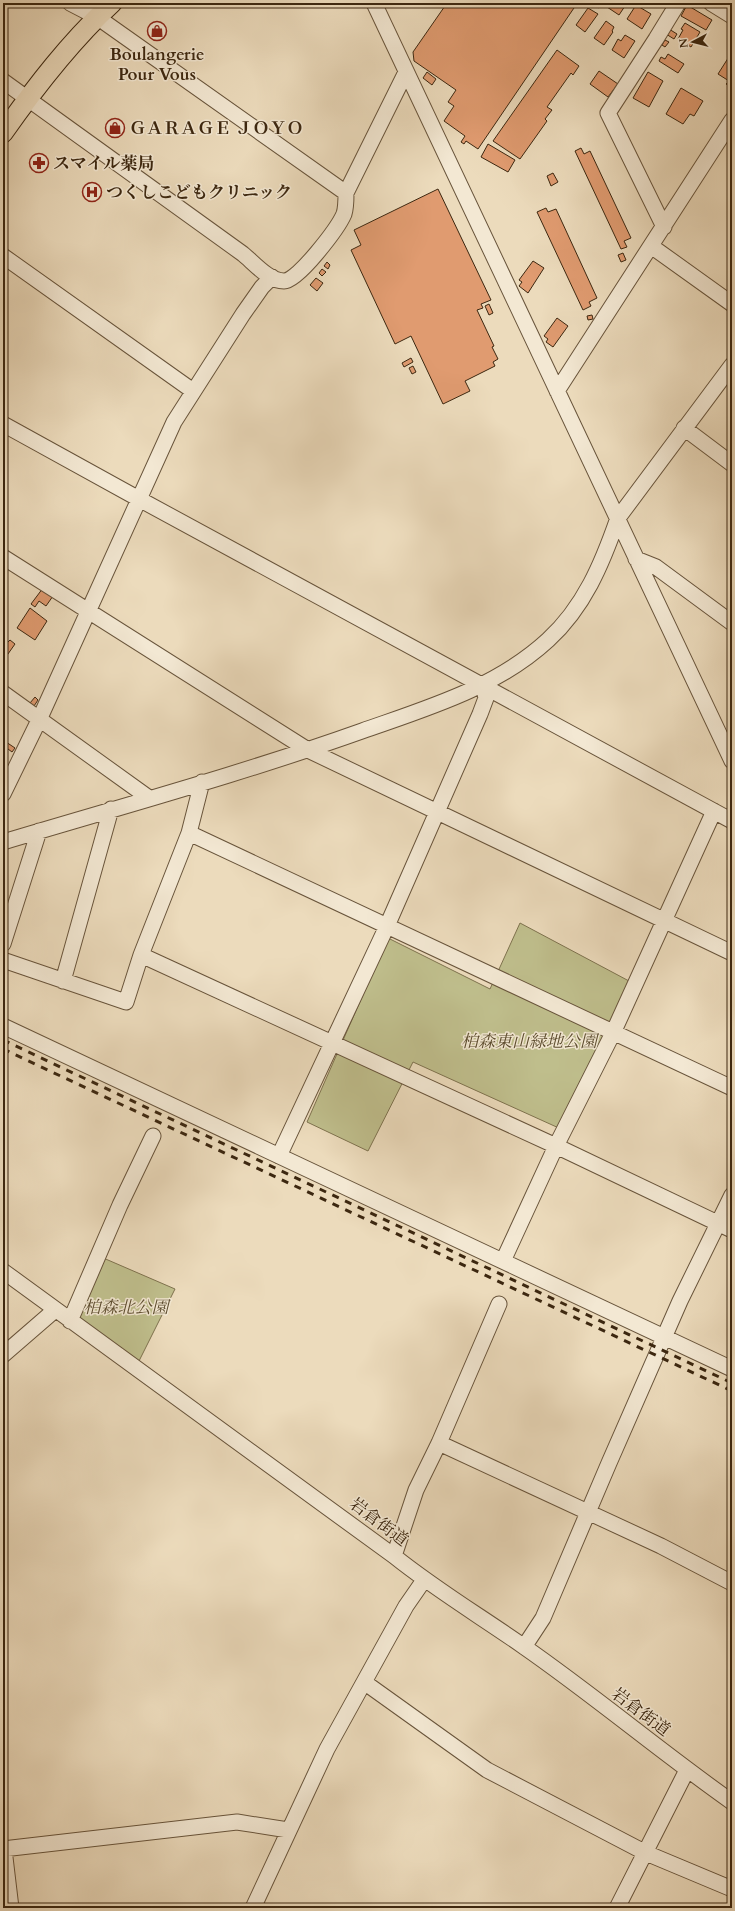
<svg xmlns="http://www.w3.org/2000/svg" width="735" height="1911" viewBox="0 0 735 1911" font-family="Cardo,'Noto Serif JP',serif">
	<rect width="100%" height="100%" fill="#ecdbbc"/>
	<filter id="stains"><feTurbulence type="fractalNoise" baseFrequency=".005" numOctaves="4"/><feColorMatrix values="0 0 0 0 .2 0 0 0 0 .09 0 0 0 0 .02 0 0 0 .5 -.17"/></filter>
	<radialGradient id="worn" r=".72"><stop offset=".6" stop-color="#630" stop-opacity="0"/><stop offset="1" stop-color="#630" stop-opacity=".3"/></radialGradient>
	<path fill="#bfbe8c" stroke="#7e724e" d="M520,923l109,58 -68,148 -148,-67 -45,89 -61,-29 81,-184 102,51z
		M101,1257l74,32 -36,72 -61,-44z"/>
	<path fill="#e09b70" stroke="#3c2710" d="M447,3h126l3,2 -98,144 -12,-8 -2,3 -3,-2 4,-6 -21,-15 10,-15 -6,-4 8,-12 -42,-29 -1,-9z
		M586,3h17l-4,5 -5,-4 -2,3z
		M610,3h17l-8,12 -12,-8z
		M636,5l15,9 -9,15 -15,-10z
		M687,5l25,15 -6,10 -25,-14z
		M588,8l10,6 -13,18 -9,-7z
		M606,21l8,6 -2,4 1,1 -9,13 -10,-7z
		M685,23l15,9 -9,15 -13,-8 5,-9 -2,-1z
		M669,29l8,5 -3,5 -8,-5z
		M625,35l10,6 -11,17 -12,-8 6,-11 3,2z
		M665,40l4,2 -4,5 -3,-2z
		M557,50l22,16 -6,9 -2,-2 -24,34 5,3 -7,9 2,2 -27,38 -27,-18z
		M732,52v28l-2,2 2,6 -6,-4 3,-3 -11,-7z
		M668,54l16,10 -6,9 -19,-12 2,-4 4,2z
		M599,71l19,13 -10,13 -18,-13z
		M427,72l9,7 -4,6 -9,-7z
		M648,72l15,9 -14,26 -16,-9z
		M681,88l22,13 -9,15 -4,-2 -7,10 -17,-10z
		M488,144l27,16 -7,12 -27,-15z
		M581,148l3,6 6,-3 41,87 -7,3 3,6 -6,2 -46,-98z
		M553,173l5,9 -7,4 -4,-10z
		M438,189l53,111 -10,4 2,4 -6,2 17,36 -2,1 6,12 -5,3 2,4 -30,15 5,10 -27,13 -32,-68 -16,8 -44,-94 10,-5 -7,-15z
		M546,208l2,4 8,-3 41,89 -8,4 2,4 -8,4 -46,-98z
		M623,253l3,7 -5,2 -3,-7z
		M533,261l11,7 -16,25 -9,-7 3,-4 -3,-2z
		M327,262l3,3 -2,4 -4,-3z
		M322,269l4,3 -4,4 -3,-3z
		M316,278l7,5 -6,8 -7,-6z
		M489,304l4,9 -4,2 -4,-9z
		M592,315l1,4 -5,1 -1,-4z
		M557,318l11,8 -15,21 -7,-5 2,-3 -4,-3z
		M411,358l2,4 -9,5 -2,-4z
		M413,366l3,6 -4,2 -3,-6z
		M43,588l10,8 -7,10 -7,-5 -4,6 -4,-3z
		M30,608l17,13 -12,19 -18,-12z
		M3,640l4,3 3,-3 5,4 -12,17z
		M35,697l3,3 -4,6 -4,-3z
		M3,740l12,8 -3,4 -4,-3 -3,4 -2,-2z"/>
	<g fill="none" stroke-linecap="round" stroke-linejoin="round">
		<defs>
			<path id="minor" d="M70,3l27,14 249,176
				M374,3l358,758
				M711,3l21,13
				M3,81l240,173c11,9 26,27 41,27 14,0 54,-53 60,-67 2,-6 2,-14 2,-21l60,-121
				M664,227l-56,-114 48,-74 22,-36
				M651,246l81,58
				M3,256l190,135
				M557,391l175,-271
				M3,424l136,75 593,322
				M684,428l48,36
				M3,557l305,193 424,203
				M636,559l20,8 76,56
				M3,693l146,105
				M202,782l-13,51 -48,122 415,191 176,84
				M3,794l36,-74 135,-298 69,-108 19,-27 10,-10
				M189,833l543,255
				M3,842c120,-36 241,-69 359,-111 65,-23 134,-43 186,-91 36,-33 54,-76 70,-122l114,-153
				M3,944l36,-113
				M3,960l123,42 15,-47
				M63,981l48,-172
				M3,1026l729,343
				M279,1156l108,-230 93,-212 6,-16 -3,-13
				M503,1261l53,-115 57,-113 101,-222
				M3,1271l391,285c41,33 86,60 129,90 72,50 138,106 209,156
				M70,1321l50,-116 33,-69
				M3,1355l52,-45
				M439,1443l222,103 71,37
				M394,1556l22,-66 23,-47 60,-139
				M524,1647l19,-29 66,-155 71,-162 52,-106
				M364,1682l123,88 159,83 86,36
				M3,1849l234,-27 51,8
				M4,1849l7,59
				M253,1908l74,-159 79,-143 18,-26
				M617,1908l70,-138"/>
			<path id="major" d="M3,133c33,-47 67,-91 109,-130"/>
		</defs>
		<use href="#minor" stroke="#68543b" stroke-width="17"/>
		<use href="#major" stroke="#3c2710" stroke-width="21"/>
		<use href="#minor" stroke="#f3e8d3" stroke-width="15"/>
		<use href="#major" stroke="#ecdbbc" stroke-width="19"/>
		<path stroke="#3c2710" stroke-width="3" stroke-dasharray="7 7" stroke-linecap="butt" d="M3,1040l729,343
			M3,1049l729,342"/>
	</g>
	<defs>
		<symbol id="shop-ring" viewBox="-11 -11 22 22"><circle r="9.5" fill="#f3e8d3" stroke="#8f2418" stroke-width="1.5"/><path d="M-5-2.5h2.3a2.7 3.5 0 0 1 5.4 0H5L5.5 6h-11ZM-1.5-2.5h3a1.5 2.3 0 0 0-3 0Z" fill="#8f2418"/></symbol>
		<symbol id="pharmacy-ring" viewBox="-11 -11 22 22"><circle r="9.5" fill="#f3e8d3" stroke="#8f2418" stroke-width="1.5"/><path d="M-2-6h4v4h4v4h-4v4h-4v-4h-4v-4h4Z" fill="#8f2418"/></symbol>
		<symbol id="hospital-ring" viewBox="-11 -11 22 22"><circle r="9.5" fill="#f3e8d3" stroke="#8f2418" stroke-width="1.5"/><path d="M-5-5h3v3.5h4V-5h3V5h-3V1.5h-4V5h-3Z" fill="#8f2418"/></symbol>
	</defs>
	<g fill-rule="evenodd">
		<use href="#shop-ring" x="146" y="20" width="22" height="22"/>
		<use href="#shop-ring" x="104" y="117" width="22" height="22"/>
		<use href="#pharmacy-ring" x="28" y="152" width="22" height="22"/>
		<use href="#hospital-ring" x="81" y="181" width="22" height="22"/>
	</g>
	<g text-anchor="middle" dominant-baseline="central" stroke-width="3" stroke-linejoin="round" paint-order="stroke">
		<g font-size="17" font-weight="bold" fill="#3c2710" stroke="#f3e8d3" text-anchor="start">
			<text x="157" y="54" text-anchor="middle">Boulangerie<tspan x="157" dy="20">Pour Vous</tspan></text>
			<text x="129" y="128">ＧＡＲＡＧＥ ＪＯＹＯ</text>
			<text x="53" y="163">スマイル薬局</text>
			<text x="106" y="192">つくしこどもクリニック</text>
		</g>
		<g font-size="17" font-style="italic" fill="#5d4d2f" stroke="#f3e8d3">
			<text x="529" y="1041">柏森東山緑地公園</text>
			<text x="126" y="1307">柏森北公園</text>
		</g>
		<g font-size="17" fill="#3c2710" stroke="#f3e8d3">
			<text transform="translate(379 1522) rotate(37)">岩倉街道</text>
			<text transform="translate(641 1712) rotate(37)">岩倉街道</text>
		</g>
	</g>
	<rect width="735" height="1911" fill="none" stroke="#ecdbbc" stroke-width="16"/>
	<rect x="4" y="4" width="727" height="1903" fill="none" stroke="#3c2710" stroke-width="2"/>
	<rect x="8" y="8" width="719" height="1895" fill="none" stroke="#3c2710"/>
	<g transform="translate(693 42) rotate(263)" stroke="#f3e8d3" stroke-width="3" paint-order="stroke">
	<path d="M0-3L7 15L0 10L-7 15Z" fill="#3c2710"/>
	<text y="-6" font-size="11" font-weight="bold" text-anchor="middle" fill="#3c2710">N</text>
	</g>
	<rect width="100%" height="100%" filter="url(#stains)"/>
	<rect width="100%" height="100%" fill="url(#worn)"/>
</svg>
